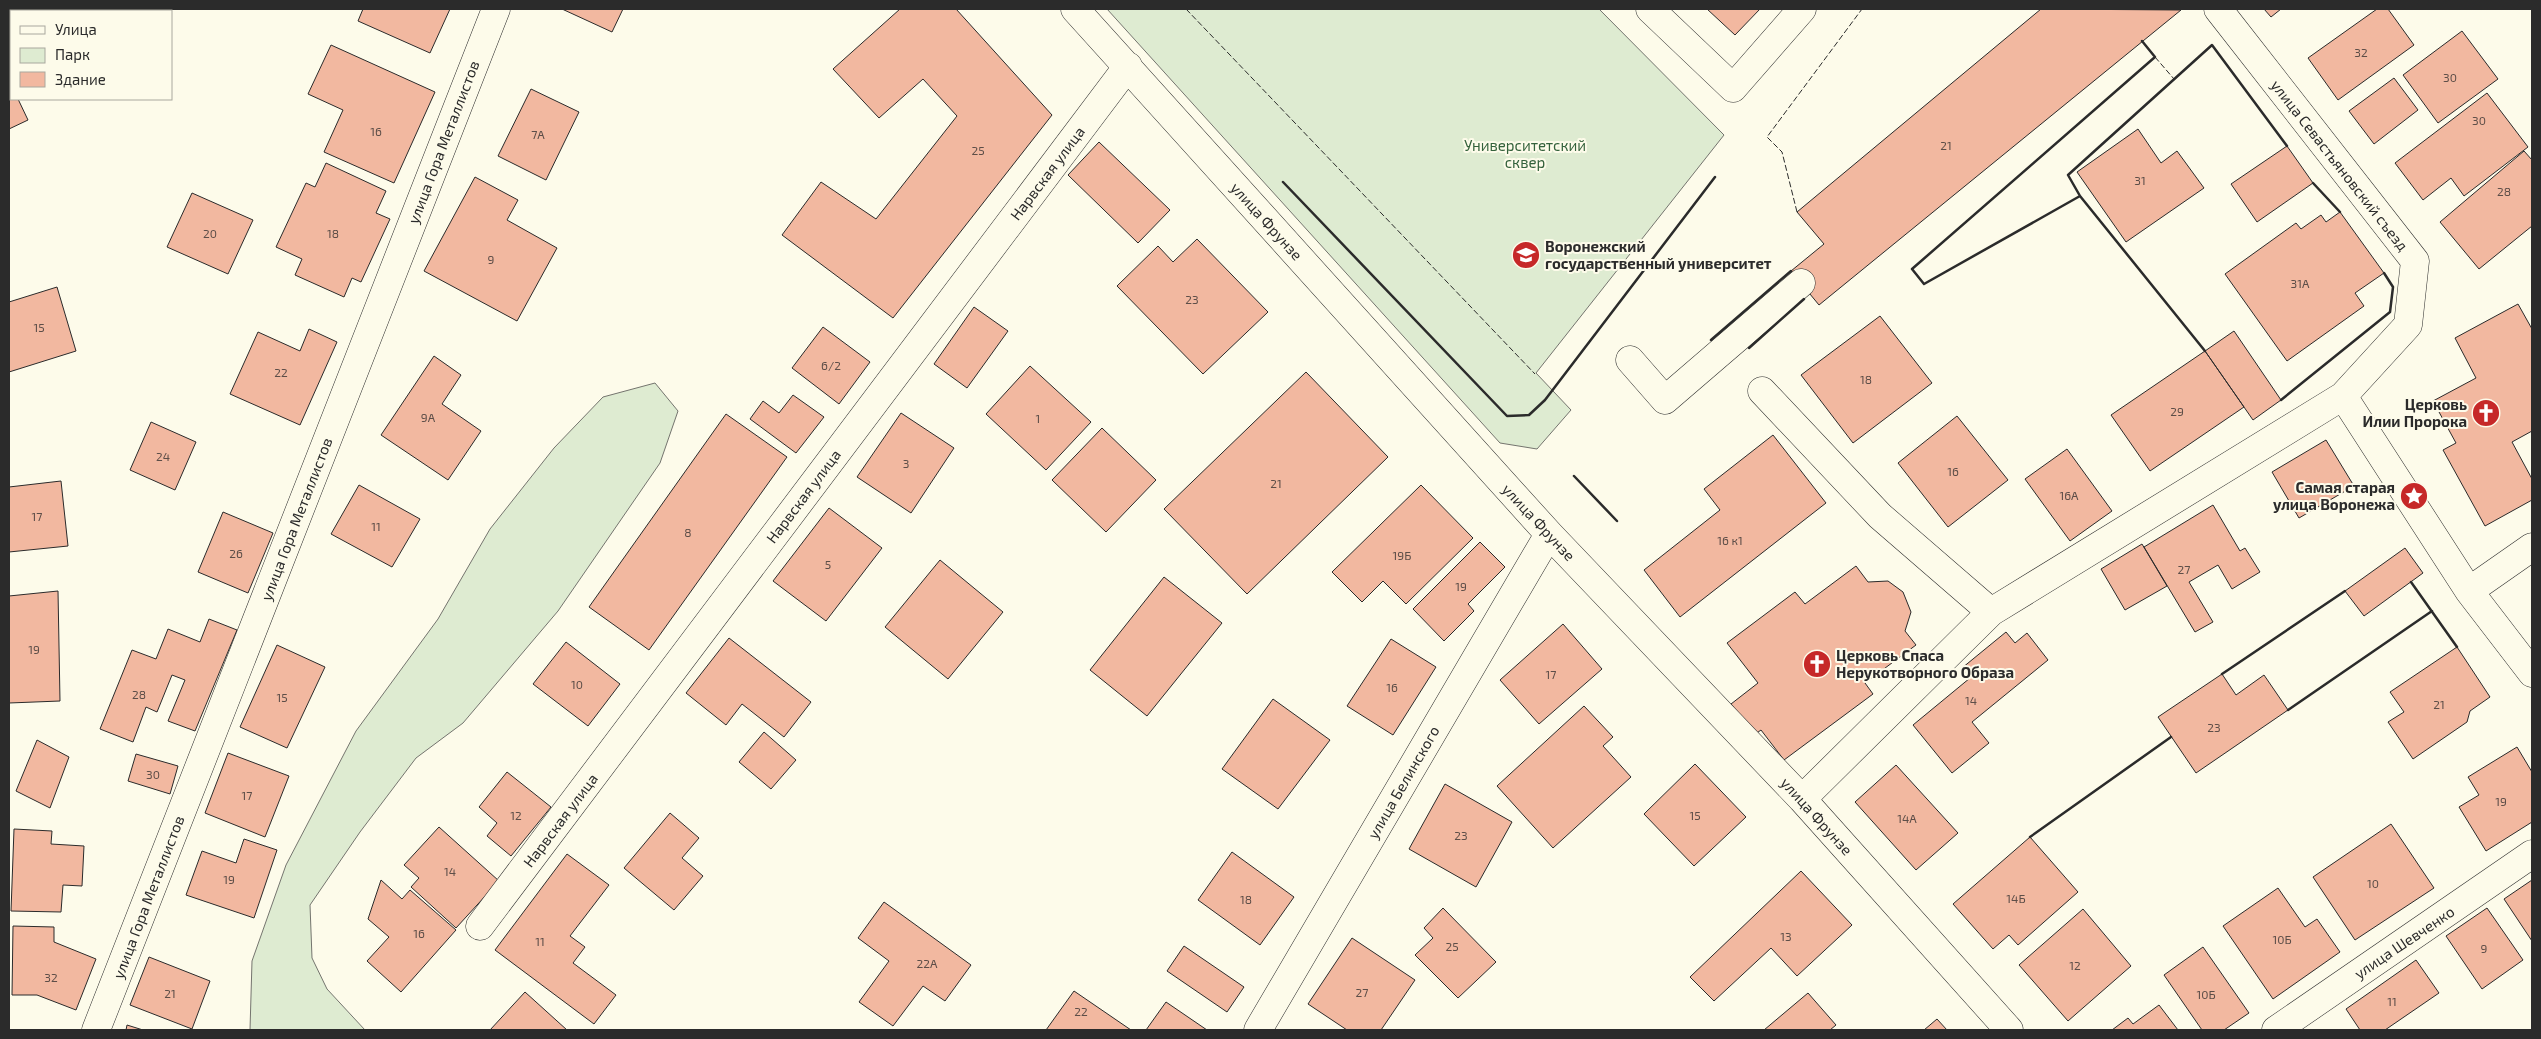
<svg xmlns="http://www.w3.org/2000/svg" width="2541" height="1039" viewBox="0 0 2541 1039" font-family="'Exo 2',sans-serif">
	<rect width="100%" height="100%" fill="#fdfbea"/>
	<path fill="#deebd1" stroke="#74746e" d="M1107,9h492l125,126 -188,238 35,37 -34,39 -37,-6z
		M655,383l23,28 -18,52 -102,148 -95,112 -47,35 -56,74 -50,73 2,53 15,31 38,41h-115l2,-69 34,-96 70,-134 82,-112 52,-90 64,-81 49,-51z"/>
	<path fill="#f2b8a0" stroke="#2b2b2b" d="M363,9h87l-20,44 -72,-32z
		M562,9h61l-11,23z
		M900,9h56l96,106 -159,203 -111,-83 39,-53 55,37 81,-103 -34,-37 -44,39 -46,-49z
		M1707,9h53l-25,26z
		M2041,9l140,1 -362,295 -28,-34 33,-27 -27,-32z
		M2264,9h17l-10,8z
		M2377,9h11l26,36 -76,55 -30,-42z
		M2462,31l36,48 -60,44 -35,-48z
		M331,45l104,47 -41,91 -70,-31 19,-42 -35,-16z
		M2394,78l24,32 -44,34 -25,-33z
		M9,79l2,5v15h7l10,21 -19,9z
		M531,89l48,23 -33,68 -48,-24z
		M2487,93l41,54 -64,49 -13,-18 -28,22 -28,-37z
		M2138,129l23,34 16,-12 27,37 -78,54 -49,-70z
		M1099,142l71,68 -32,33 -70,-68z
		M2287,146l26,37 -56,39 -26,-38z
		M2524,151l8,9v66l-53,43 -39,-47z
		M326,163l60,28 -10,22 14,6 -29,63 -9,-4 -8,19 -49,-22 7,-16 -26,-12 30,-64 9,4z
		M475,177l43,23 -11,20 50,28 -40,73 -93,-50z
		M192,193l61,27 -25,54 -61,-27z
		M2340,212l44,61 -29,20 9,13 -77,55 -62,-87 71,-51 5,6 20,-14 5,7z
		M1197,239l71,73 -65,62 -86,-88 41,-40 15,16z
		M57,287l19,64 -67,21v-70z
		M2518,304l14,25v102l-20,11 20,37v21l-47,26 -42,-76 13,-7 -23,-42 43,-23 -21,-40z
		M974,307l34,24 -41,57 -33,-24z
		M1880,316l52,67 -79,60 -52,-68z
		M823,327l47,35 -31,42 -47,-36z
		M309,329l28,13 -37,83 -70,-31 28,-62 42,19z
		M2234,331l47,69 -28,20 -48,-69z
		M2205,351l39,56 -94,64 -39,-56z
		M434,356l27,19 -19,29 39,27 -33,49 -67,-45z
		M1030,366l61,56 -45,48 -60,-56z
		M1306,372l82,85 -141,137 -83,-85z
		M793,395l31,22 -28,36 -46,-34 13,-18 16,12z
		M901,413l53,35 -43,65 -54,-36z
		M726,414l61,43 -138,193 -60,-43z
		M1957,416l51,64 -60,47 -50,-64z
		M151,422l45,20 -21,48 -45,-20z
		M1102,428l54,52 -50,52 -54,-52z
		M1773,435l53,68 -146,114 -36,-47 76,-60 -16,-21z
		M2326,440l28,46 -55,32 -27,-46z
		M2067,449l45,62 -42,30 -45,-62z
		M61,481l7,65 -59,6v-65z
		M359,485l61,34 -28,48 -61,-33z
		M1421,485l52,53 -67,66 -23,-23 -21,21 -30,-30z
		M2213,505l27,46 5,-3 15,24 -28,17 -14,-24 -29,17 24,40 -18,10 -51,-85z
		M829,508l53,40 -56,73 -53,-40z
		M223,512l50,21 -25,60 -50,-21z
		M1480,542l25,25 -37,37 6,7 -30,30 -31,-32z
		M2142,544l25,42 -42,24 -24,-41z
		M2405,548l18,25 -59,43 -19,-25z
		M940,560l63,52 -55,67 -63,-52z
		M1856,566l12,16 20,-1 15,11 8,20 -6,19 11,14 -51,38 8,11 -89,66 -23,-30 -7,5 -23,-31 27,-21 -31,-40 68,-51 10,12z
		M1164,577l58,46 -75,93 -57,-46z
		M58,591l2,110 -51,2v-107z
		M209,619l28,11 -42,101 -27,-10 17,-41 -13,-5 -15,37 -11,-5 -13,35 -33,-13 32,-79 24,9 12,-30 32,13z
		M1563,624l39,45 -63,55 -39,-44z
		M2006,632l9,11 12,-10 21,27 -76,62 17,21 -37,30 -39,-48 57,-47 -8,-10z
		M729,638l82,64 -27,35 -42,-33 -16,21 -40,-32z
		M1391,639l45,28 -43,68 -46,-29z
		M566,642l54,42 -32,42 -55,-42z
		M277,645l48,22 -38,81 -47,-21z
		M2457,647l33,50 -20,14 -3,11 -54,37 -25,-37 16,-10 -14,-20z
		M2222,674l14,21 28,-20 24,35 -92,63 -38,-56z
		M1273,699l57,41 -52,69 -56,-40z
		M1584,706l29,31 -10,9 28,31 -78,71 -56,-62z
		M764,732l32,28 -25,29 -32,-27z
		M37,740l32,17 -19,51 -34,-17z
		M2517,747l15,25v50l-46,29 -27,-44 20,-12 -11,-18z
		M228,753l61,23 -24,61 -60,-24z
		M136,754l42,12 -8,28 -42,-13z
		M1695,764l51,53 -52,49 -50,-52z
		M1896,765l62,68 -42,37 -61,-68z
		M507,772l44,35 -40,49 -24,-20 10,-13 -18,-16z
		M1445,784l67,38 -36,65 -67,-38z
		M670,813l29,25 -17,20 21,18 -29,34 -50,-42z
		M2391,824l43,64 -79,52 -42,-63z
		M439,827l60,54 -43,47 -45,-41 8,-9 -15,-13z
		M14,829l38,2 -1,13 33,2 -2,40 -19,-1 -2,27 -50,-1z
		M2030,837l48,55 -60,53 -9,-10 -16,14 -40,-45z
		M244,839l33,11 -23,68 -68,-23 16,-44 34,12z
		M1232,852l62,45 -34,48 -62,-45z
		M567,854l42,31 -39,51 15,11 -12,16 43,32 -22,29 -99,-74z
		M1801,871l51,54 -55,51 -26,-28 -57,53 -24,-24z
		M381,880l21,19 8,-9 46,40 -55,62 -34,-31 22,-24 -21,-18z
		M2532,880v61l-28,-42z
		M2278,888l27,39 12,-8 23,33 -67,47 -50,-73z
		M884,902l87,63 -26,36 -22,-15 -30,40 -34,-24 30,-41 -31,-23z
		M1443,908l53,54 -38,36 -43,-43 18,-17 -9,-10z
		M2487,908l36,52 -41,29 -36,-53z
		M2083,909l48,57 -63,55 -49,-56z
		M13,926l41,1v15l42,17 -20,51 -39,-15h-25z
		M1352,938l63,42 -34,50h-34l-39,-26z
		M1184,946l60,41 -17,25 -60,-41z
		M2203,947l46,66 -25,17h-22l-38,-55z
		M149,957l61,24 -18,48 -62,-24z
		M2416,960l23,33 -54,37h-25l-14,-21z
		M1074,991l57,39h-85z
		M525,992l42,38h-77z
		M1808,993l28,32 -6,5h-66z
		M1166,1002l41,28h-61z
		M2159,1005l19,25h-66l16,-12 5,6z
		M1937,1019l10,11h-23z
		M127,1025l16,5h-17z"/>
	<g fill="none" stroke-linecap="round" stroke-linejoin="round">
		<defs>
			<path id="minor" d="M1075,9l474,525 253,265 207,231
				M1650,9l83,79 69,-79
				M2218,9l197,252 -7,64 -65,71 126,195 63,82
				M1630,360l35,40 136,-117
				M1762,391l118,125 111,96 352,-216
				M2469,591l63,-44
				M1802,799l189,-187
				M480,926l648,-860
				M96,1030l400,-1021
				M1258,1030l291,-496
				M2276,1030l256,-176"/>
		</defs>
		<use href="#minor" stroke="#2b2b2b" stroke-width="29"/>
		<use href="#minor" stroke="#fdfbea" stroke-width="28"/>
		<path stroke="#2b2b2b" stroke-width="1" stroke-dasharray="6 2.5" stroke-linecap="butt" d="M1186,9l349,365
			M2155,57l19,22
			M1797,212l-15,-60 -15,-15 95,-128"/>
		<path stroke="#2b2b2b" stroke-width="2.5" d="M2142,41l13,16 -243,212 12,15 156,-88 -12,-21 144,-130 75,101
			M1283,182l224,234 22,-1 16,-15 170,-223
			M2313,183l27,29
			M2080,196l125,155
			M1711,340l80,-69
			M1749,348l55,-49
			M2281,400l109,-88 3,-25 -9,-14
			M1574,476l43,45
			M2411,582l46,65
			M2222,674l123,-83
			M2288,710l144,-99
			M2030,837l141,-100"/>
	</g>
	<defs>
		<symbol id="university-disc" viewBox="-11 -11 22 22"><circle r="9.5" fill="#c62828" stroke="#fdfbea"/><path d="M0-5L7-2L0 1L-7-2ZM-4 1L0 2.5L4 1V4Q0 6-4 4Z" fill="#fff"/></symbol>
		<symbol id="church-disc" viewBox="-11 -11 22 22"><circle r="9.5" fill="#c62828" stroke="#fdfbea"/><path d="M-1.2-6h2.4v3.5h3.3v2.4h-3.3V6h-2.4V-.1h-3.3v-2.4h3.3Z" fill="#fff"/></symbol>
		<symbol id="sight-disc" viewBox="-11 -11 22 22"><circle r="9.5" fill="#c62828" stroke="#fdfbea"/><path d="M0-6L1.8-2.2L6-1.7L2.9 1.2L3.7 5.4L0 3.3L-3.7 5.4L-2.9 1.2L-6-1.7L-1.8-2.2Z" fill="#fff"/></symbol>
	</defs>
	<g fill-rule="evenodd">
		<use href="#university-disc" x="1510" y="239" width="32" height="32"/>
		<use href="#church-disc" x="2470" y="397" width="32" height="32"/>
		<use href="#sight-disc" x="2398" y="480" width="32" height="32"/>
		<use href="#church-disc" x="1801" y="648" width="32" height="32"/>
	</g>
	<g text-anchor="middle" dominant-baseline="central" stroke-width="4" stroke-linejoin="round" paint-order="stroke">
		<g font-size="12" fill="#5d4e48">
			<text x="2361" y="52">32</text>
			<text x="2450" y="77">30</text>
			<text x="2479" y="120">30</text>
			<text x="376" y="131">16</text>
			<text x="538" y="134">7А</text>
			<text x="1946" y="145">21</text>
			<text x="978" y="150">25</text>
			<text x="2140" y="180">31</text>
			<text x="2504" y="191">28</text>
			<text x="210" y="233">20</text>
			<text x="333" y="233">18</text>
			<text x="491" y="259">9</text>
			<text x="2300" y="283">31А</text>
			<text x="1192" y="299">23</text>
			<text x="39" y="327">15</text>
			<text x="831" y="365">6/2</text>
			<text x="281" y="372">22</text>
			<text x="1866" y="379">18</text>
			<text x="2177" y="411">29</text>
			<text x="428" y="417">9А</text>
			<text x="1038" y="418">1</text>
			<text x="163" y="456">24</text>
			<text x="906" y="463">3</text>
			<text x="1953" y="471">16</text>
			<text x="1276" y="483">21</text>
			<text x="2069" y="495">16А</text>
			<text x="37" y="516">17</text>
			<text x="376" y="526">11</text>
			<text x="688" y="532">8</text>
			<text x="1730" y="540">16 к1</text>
			<text x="236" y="553">26</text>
			<text x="1402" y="555">19Б</text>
			<text x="828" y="564">5</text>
			<text x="2184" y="569">27</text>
			<text x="1461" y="586">19</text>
			<text x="34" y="649">19</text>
			<text x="1551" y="674">17</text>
			<text x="577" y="684">10</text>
			<text x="1392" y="687">16</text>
			<text x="139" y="694">28</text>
			<text x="282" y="697">15</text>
			<text x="1971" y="700">14</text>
			<text x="2439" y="704">21</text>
			<text x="2214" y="727">23</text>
			<text x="153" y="774">30</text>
			<text x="247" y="795">17</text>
			<text x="2501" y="801">19</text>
			<text x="516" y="815">12</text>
			<text x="1695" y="815">15</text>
			<text x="1907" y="818">14А</text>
			<text x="1461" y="835">23</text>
			<text x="450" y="871">14</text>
			<text x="229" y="879">19</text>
			<text x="2373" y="883">10</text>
			<text x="2016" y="898">14Б</text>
			<text x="1246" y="899">18</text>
			<text x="419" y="933">16</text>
			<text x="1786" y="936">13</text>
			<text x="2282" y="939">10Б</text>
			<text x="540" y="941">11</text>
			<text x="1452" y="946">25</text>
			<text x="2484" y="948">9</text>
			<text x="927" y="963">22А</text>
			<text x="2075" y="965">12</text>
			<text x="51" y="977">32</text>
			<text x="1362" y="992">27</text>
			<text x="170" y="993">21</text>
			<text x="2206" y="994">10Б</text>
			<text x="2392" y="1001">11</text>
			<text x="1081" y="1011">22</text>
		</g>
		<g font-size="15" fill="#2b2b2b" stroke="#fdfbea">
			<text transform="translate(443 142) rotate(-69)">улица Гора Металлистов</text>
			<text transform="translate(2340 165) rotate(52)">улица Севастьяновский съезд</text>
			<text transform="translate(1047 173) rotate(-53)">Нарвская улица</text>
			<text transform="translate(1267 221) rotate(48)">улица Фрунзе</text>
			<text transform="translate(803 496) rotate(-53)">Нарвская улица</text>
			<text transform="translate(296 519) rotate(-69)">улица Гора Металлистов</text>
			<text transform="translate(1539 522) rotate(47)">улица Фрунзе</text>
			<text transform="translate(1403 782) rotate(-60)">улица Белинского</text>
			<text transform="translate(1817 816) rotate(48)">улица Фрунзе</text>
			<text transform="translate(560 820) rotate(-53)">Нарвская улица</text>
			<text transform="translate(148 897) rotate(-69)">улица Гора Металлистов</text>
			<text transform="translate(2404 942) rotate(-34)">улица Шевченко</text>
		</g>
		<g font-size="15" fill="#34623c" stroke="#fdfbea">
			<text x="1525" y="145">Университетский<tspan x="1525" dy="17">сквер</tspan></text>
		</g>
		<g font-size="15" font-weight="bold" fill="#2b2b2b" stroke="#fdfbea" text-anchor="start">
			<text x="1545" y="246">Воронежский<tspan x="1545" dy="17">государственный университет</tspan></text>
			<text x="2467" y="404" text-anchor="end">Церковь<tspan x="2467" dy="17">Илии Пророка</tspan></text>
			<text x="2395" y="487" text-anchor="end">Самая старая<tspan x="2395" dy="17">улица Воронежа</tspan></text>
			<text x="1836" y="655">Церковь Спаса<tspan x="1836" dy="17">Нерукотворного Образа</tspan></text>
		</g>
	</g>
	<rect width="2541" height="1039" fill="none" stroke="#2b2b2b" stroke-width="20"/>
	<rect x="10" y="10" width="162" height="90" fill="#fdfbea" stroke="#a9a89e"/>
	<rect x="20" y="26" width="25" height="8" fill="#fdfbea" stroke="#a9a89e"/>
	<text x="55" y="35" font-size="15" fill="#2b2b2b">Улица</text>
	<rect x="20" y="48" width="25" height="15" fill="#deebd1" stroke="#a9a89e"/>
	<text x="55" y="60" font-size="15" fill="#2b2b2b">Парк</text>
	<rect x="20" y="72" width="25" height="15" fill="#f2b8a0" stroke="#a9a89e"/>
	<text x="55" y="85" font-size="15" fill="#2b2b2b">Здание</text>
</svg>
